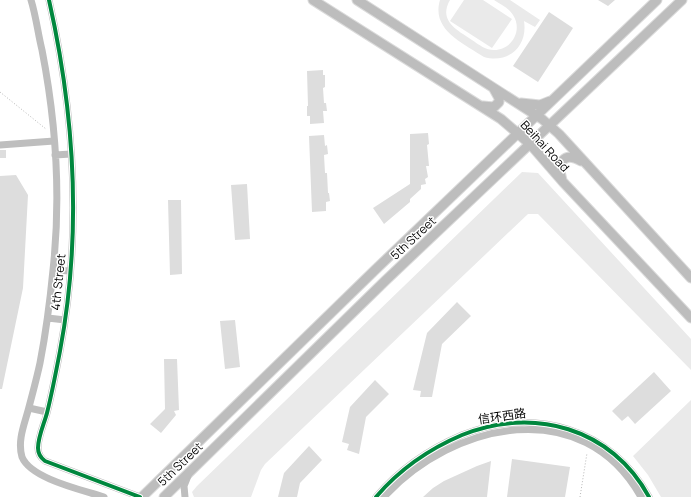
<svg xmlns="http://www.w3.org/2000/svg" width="691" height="497" viewBox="0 0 691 497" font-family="Manrope,'Noto Sans SC',sans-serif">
	<rect width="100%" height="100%" fill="#fff"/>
	<path fill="#eaeaea" d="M440,0h10c-12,21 7,30 22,40 7,5 14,10 22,10 18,0 29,-20 19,-35 -4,-7 -13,-11 -19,-15h16l30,20 -5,7 -11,-6c4,25 -15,43 -40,36 -21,-14 -53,-27 -44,-57z
		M464,0h19l29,19 -20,29 -42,-27z
		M522,172l16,1 153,166v31l-153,-156h-10l-263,250 -4,6 -10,27h-57l-2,-5 5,-6z
		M691,400v97h-30l-13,-22 -15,-19z"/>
	<path fill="#ddd" d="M598,0h17l-7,6z
		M549,12l24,16 -35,54 -25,-16z
		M323,70v5h2v12l-2,1 1,15h2l1,8h-4l1,12 -14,1v-8h-3v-10h1l-1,-35z
		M428,133l1,11 -2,1 2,21h-3l2,11 -3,2 1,5 -5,1v4l-11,10v3l-26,22 -11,-16 37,-24v-50z
		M324,135l1,11 2,-1 1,9 -4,1 1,18h2l1,20h1l1,8 -4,1v9l-14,1 -3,-76z
		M0,150h6v8h-6z
		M16,175l12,20 -5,93 -21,101h-2v-213z
		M247,184l3,55 -15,1 -4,-55z
		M168,200h13l1,74 -12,1z
		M457,302l14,14 -29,28 -10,53h-12l1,-6 -8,-1 14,-57z
		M235,320l5,47 -15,2 -5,-48z
		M164,359h13l2,51 -5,1 2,4 -15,18 -11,-9 15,-15z
		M654,372l17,19 -36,33 -7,-8 -6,5 -10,-10z
		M375,380l14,14 -23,23 -7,37 -12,-4 2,-6 -7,-2 8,-35z
		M309,446l13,14 -22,23 -3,14h-19l6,-24z
		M512,459l58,8 -5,30h-58z
		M491,461l-4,36h-64l10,-9 11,-7 33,-15z"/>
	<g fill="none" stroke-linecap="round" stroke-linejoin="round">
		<defs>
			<path id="major" d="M313,0l188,119 29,25 33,38 128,136
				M357,0l185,119 17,15 132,144
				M521,103l19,2 10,-4
				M483,106l11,1 5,-5v-4l-5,-9
				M562,180c-5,-17 1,-29 19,-19
				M142,497l233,-227 282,-270
				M164,497l221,-216 297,-281"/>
		</defs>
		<use href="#major" stroke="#dbdbdb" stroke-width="11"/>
		<path stroke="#b8b8b8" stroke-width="1" stroke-dasharray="1 2" stroke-linecap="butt" d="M0,92l46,37
			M580,497l7,-44"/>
		<path stroke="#bebebe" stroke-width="7" d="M31,0c5,16 7,34 11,50 14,72 19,147 11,220 -3,31 -7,62 -13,93 -3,14 -7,29 -11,44 -4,16 -12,33 -7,50 9,22 61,33 82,40
			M49,0c26,116 33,234 11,351 -4,21 -8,42 -13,62 -3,11 -9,24 -9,35 0,6 3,10 7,13l95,36
			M0,145l54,-4
			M55,155l16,-1
			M53,270l17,1
			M48,318l17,2
			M29,408l18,4
			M185,497l-1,-11 4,-10
			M376,497c23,-27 53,-48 86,-62 71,-29 150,-7 187,62
			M384,497c69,-75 199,-104 257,0"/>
		<use href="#major" stroke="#bdbdbd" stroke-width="9"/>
		<defs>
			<path id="cycleway" d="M49,0c26,116 33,234 11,351 -4,21 -8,42 -13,62 -3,11 -9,24 -9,35 0,6 3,10 7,13l95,36
				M376,497c23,-27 53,-48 86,-62 71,-29 150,-7 187,62"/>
		</defs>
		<use href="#cycleway" stroke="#fff" stroke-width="6"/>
		<use href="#cycleway" stroke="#00873e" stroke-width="4"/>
	</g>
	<g text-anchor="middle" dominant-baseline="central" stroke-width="3" stroke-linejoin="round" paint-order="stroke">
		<g font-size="12" fill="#000" stroke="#fff">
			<text transform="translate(545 146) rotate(47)">Beihai Road</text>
			<text transform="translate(413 238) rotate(-43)">5th Street</text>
			<text transform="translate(58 282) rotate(-84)">4th Street</text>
			<text transform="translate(502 416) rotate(-8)">信环西路</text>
			<text transform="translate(180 464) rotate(-44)">5th Street</text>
		</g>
	</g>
</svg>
